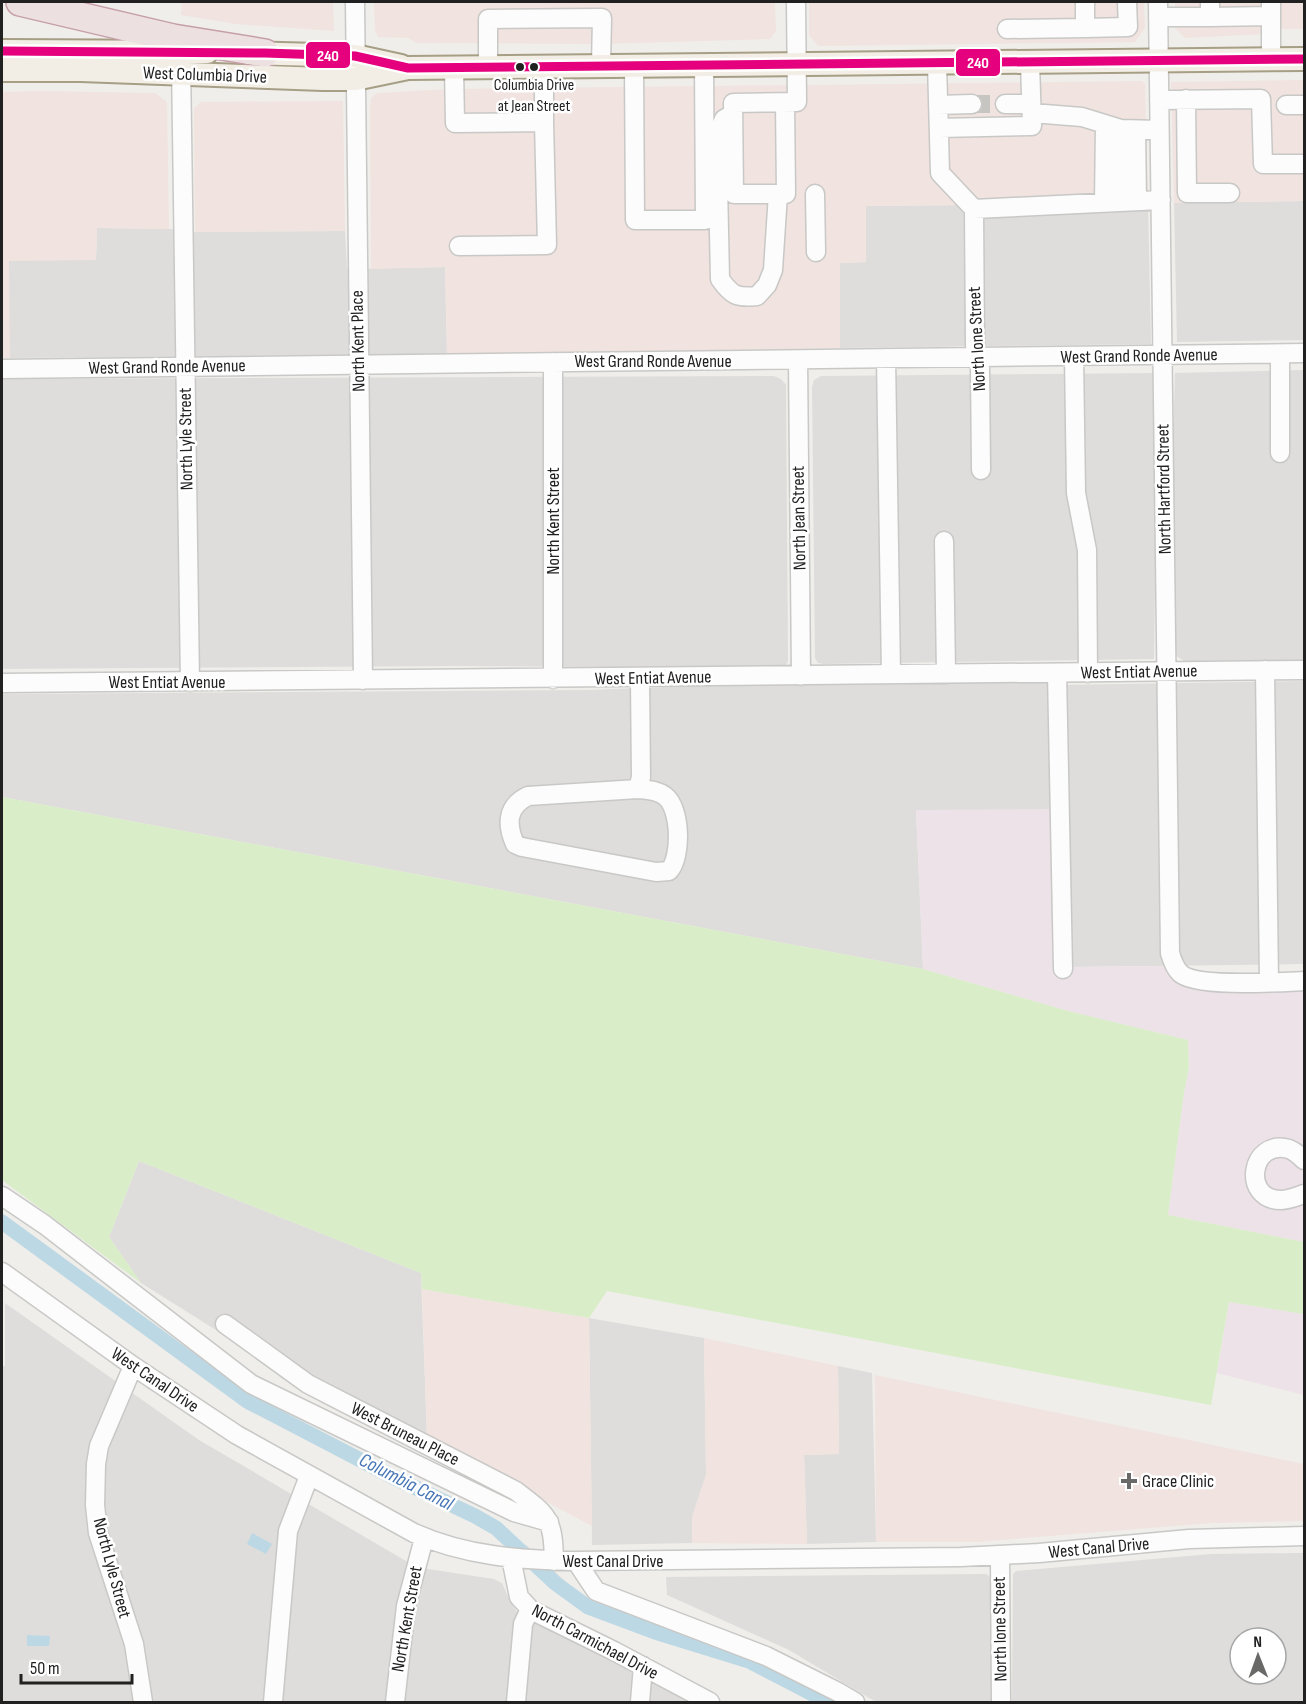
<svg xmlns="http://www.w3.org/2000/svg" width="1306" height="1704" viewBox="0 0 1306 1704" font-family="'Sofia Sans Condensed',sans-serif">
	<rect width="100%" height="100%" fill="#efeeea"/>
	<path fill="#dedddb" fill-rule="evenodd" d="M1304,201v139l-127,2 -3,-139z
		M1148,203l3,141 -311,4v-85l26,-1v-56z
		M97,228l72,1 26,3 150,-1 2,38 98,-2 2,87 -437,4 -8,-80 7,-18h87z
		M1304,370v290l-120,1 -12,-8 -1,-140 4,-140z
		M1153,373l5,3 -4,283 -330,5 -6,-1 -3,-5 -3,-271 2,-7 7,-4z
		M774,376l7,3 5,6 2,276 -2,4 -8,3 -326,-2 -450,3v-290z
		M1053,680l11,5 240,-4v283l-234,3 -154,-157 7,159 -921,-172v-103l588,-4 99,-4z
		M139,1161l282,112 6,165 -8,11 -39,-17 -58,-29 -90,-63 -91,-57 -32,-46z
		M5,1303l194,137 207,121 22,8 66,10 8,4 8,18 8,13 81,39 92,49h-689v-336h3z
		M589,1318l115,20 2,137 -14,42v26l-100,2z
		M838,1366l34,7 4,169 -69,2 -3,-89 35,-1z
		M1304,1553v149h-292l1,-128 3,-3 195,-17zM1240,1638h36v36h-36z
		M986,1574l3,2 2,6v120h-115l-87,-52 -122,-55 -1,-18z"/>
	<path fill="#f1e3df" d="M182,2h151l1,29 -98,-7 -55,-9z
		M374,2h401l1,29 -6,8 -168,5 -186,-1 -8,-5 -30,-1 -3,-7z
		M809,2h335l1,26 -10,14 -317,4 -9,-11z
		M1175,2h91v32l-81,4 -10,-10z
		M1279,2h25v27h-25z
		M1304,80v121l-130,2 -3,-121z
		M1142,81l3,3 3,119 -282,3v56l-26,1v85l-393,6 -2,-87 -74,2 -1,-158 1,-13 6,-5 72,-4z
		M42,91l113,2 12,9 2,127 -72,-1 -1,32 -87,1 1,97h-8v-266z
		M343,101l2,130 -150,1 -1,-124 7,-6z
		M422,1289l167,29 3,208 -165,-88z
		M704,1338l134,28 1,88 -35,1 3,89 -115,-1v-26l14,-42z
		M875,1375l429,89v57l-92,2 -235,19h-101z"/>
	<path fill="#ede2e8" d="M1067,809l3,158 95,-1 13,14 21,10 105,-1v253l-136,-27 16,-123 5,-24 -1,-28 -120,-29 -145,-42 -7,-159z
		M1229,1302l75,12v81l-87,-22z"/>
	<path fill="#d9eec8" d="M2,797l921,172 145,42 120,29 1,28 -5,24 -16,123 136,27v72l-75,-12 -18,103 -604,-114 -18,27 -167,-29 -1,-16 -282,-112 -30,76 32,46 -139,-103z"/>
	<path fill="#bcd8e4" d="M252,1533l20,11 -6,10 -19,-10z
		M27,1635l23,1 -1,10h-22z"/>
	<path fill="#dedddc" d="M506,1545h20l40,37 -21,1z"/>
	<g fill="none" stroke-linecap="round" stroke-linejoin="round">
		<path stroke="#bcd8e4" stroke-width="15" d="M2,1222l245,179 150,78 78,37 21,12 59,55 33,24 67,25 94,29 79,41"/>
		<path stroke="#c6c5c2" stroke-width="18" stroke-dasharray="18 9" stroke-linecap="butt" d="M972,104h33"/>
		<defs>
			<path id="minor" d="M355,2l8,678
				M1085,2v26l43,-1 -1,-25
				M1158,2l12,951c2,7 5,15 10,20 15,15 101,9 124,8
				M1210,2v15l61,-1
				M1271,2v58
				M1158,17h52
				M1007,29l78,-1
				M181,62l9,620
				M937,63l3,110 34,36 187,-9
				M634,66l1,154h70l-1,-155
				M488,67v-48l114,-1 -1,48
				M544,67v55
				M454,68l1,55 89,-1 3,123 -88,1
				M1186,99l1,94h43
				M1159,100l102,-1 2,65h41
				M785,103l1,91h-52l-1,-91 64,-1 -1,-100
				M1005,104h26
				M938,105l34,-1
				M1286,105h18
				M1032,113l50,4 39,12 38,1
				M733,114l-9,5 -7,17 3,143c12,17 17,19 37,17l10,-11 6,-15 5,-76
				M939,128l93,-2 -2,-64
				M1121,129v73
				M1136,130l1,71
				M815,194l1,58
				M1104,203l1,-79
				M974,209l1,137 5,22 1,102
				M1280,354v99
				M1074,356l2,137 11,57 1,123
				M886,358l5,316
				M798,360l3,316
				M553,362v317
				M2,369l1302,-16
				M944,541l2,133
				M1265,670l4,312
				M1057,673l6,296
				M2,683l1302,-13
				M638,789c10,1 19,1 27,7 16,12 17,61 4,75l-13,1 -134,-25 -7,-3c-9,-20 -8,-38 13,-48l110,-7 3,-12 -1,-99
				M1304,1160c-4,-4 -10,-9 -15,-11 -39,-11 -48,51 -8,51 8,0 17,-4 23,-6
				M2,1196l43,29 206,159 263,128 35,10
				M2,1272l131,94 104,69 177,98c51,23 107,27 162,28l385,-4 78,-4 150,-14 115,-3
				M225,1324l83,60 208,107c33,25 37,28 38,70
				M133,1366l-34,80 -3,18 -1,41 3,28 36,111 9,58
				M1000,1556l1,146
				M511,1558l8,39 12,13 83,41 96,51
				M576,1561l20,30 170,65 72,36 17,10
				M273,1702l15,-171 21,-55
				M395,1702l11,-96 18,-68
				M516,1702l7,-78 7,-15
				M640,1702l3,-36"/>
			<path id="major" d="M2,51l205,1
				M249,53l106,3 46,10
				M2,70h79l242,9h32l53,-11 896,-9"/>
			<path id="highway" d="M20,2l153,36 92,15"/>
		</defs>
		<use href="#minor" stroke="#c8c8c6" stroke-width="21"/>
		<use href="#major" stroke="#a69e85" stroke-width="26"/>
		<use href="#highway" stroke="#c69fa8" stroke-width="30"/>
		<use href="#minor" stroke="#fdfcfc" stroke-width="18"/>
		<use href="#major" stroke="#f2eee6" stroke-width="22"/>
		<use href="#highway" stroke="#ece0e1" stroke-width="27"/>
		<defs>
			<path id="bus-1" d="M2,51l263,2 90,3 53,12 896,-9"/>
		</defs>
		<use href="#bus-1" stroke="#fff" stroke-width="14"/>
		<use href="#bus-1" stroke="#e5007d" stroke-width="9"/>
	</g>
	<g fill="#212121" stroke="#fff" stroke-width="2">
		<circle cx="520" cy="67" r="5"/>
		<circle cx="534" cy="67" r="5"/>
	</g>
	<path fill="#696967" stroke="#fff" stroke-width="2" d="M1126 1472h6v6h6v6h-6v6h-6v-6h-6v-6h6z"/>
	<g text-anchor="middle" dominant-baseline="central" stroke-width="5" stroke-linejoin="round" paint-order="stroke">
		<g font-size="16" fill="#212121" stroke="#fff">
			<text x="534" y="85">Columbia Drive<tspan x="534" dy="21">at Jean Street</tspan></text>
		</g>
		<g font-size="18" fill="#212121" stroke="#fff">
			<text transform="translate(205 75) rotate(2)">West Columbia Drive</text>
			<text transform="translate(977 339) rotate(-93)">North Ione Street</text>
			<text transform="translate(358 341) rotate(-91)">North Kent Place</text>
			<text transform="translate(1139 356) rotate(-1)">West Grand Ronde Avenue</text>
			<text x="653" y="361">West Grand Ronde Avenue</text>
			<text transform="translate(167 367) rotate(-1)">West Grand Ronde Avenue</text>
			<text transform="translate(186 439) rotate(-91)">North Lyle Street</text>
			<text transform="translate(1164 489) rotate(-91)">North Hartford Street</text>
			<text transform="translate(799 518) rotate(-91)">North Jean Street</text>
			<text transform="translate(553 521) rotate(-90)">North Kent Street</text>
			<text transform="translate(1139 672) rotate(-1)">West Entiat Avenue</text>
			<text transform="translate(653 678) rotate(-1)">West Entiat Avenue</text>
			<text x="167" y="682">West Entiat Avenue</text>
			<text transform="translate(155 1380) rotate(34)">West Canal Drive</text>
			<text transform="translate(405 1434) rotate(27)">West Bruneau Place</text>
			<text transform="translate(1099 1548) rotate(-5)">West Canal Drive</text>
			<text x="613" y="1561">West Canal Drive</text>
			<text transform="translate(112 1568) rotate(75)">North Lyle Street</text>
			<text transform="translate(407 1619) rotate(-80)">North Kent Street</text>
			<text transform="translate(1000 1629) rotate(-91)">North Ione Street</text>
			<text transform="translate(595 1642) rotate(28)">North Carmichael Drive</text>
		</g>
		<g font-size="18" fill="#212121" stroke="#fff" text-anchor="start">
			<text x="1142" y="1481">Grace Clinic</text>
		</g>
		<g font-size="20" font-style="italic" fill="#4776b7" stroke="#fff">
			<text transform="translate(406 1482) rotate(27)">Columbia Canal</text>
		</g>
	</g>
	<g stroke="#fff" stroke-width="2">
		<rect x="305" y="41" width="46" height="28" rx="6" fill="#e5007d"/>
		<rect x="955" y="48" width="46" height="29" rx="6" fill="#e5007d"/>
	</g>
	<g font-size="16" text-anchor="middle" font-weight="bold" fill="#fff">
		<text x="328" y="61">240</text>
		<text x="978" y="68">240</text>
	</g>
	<rect width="1306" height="1704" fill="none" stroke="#212121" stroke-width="6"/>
	<g transform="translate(1258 1656) rotate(359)"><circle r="28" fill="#ffffff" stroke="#a6a6a6" stroke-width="1.5"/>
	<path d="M0-4.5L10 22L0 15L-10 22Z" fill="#696967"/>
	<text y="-9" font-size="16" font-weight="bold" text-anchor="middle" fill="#212121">N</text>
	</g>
	<path d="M21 1674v9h111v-9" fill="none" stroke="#212121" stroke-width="3"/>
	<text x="30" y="1674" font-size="18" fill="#212121" stroke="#ffffff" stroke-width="4.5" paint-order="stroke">50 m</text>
</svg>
